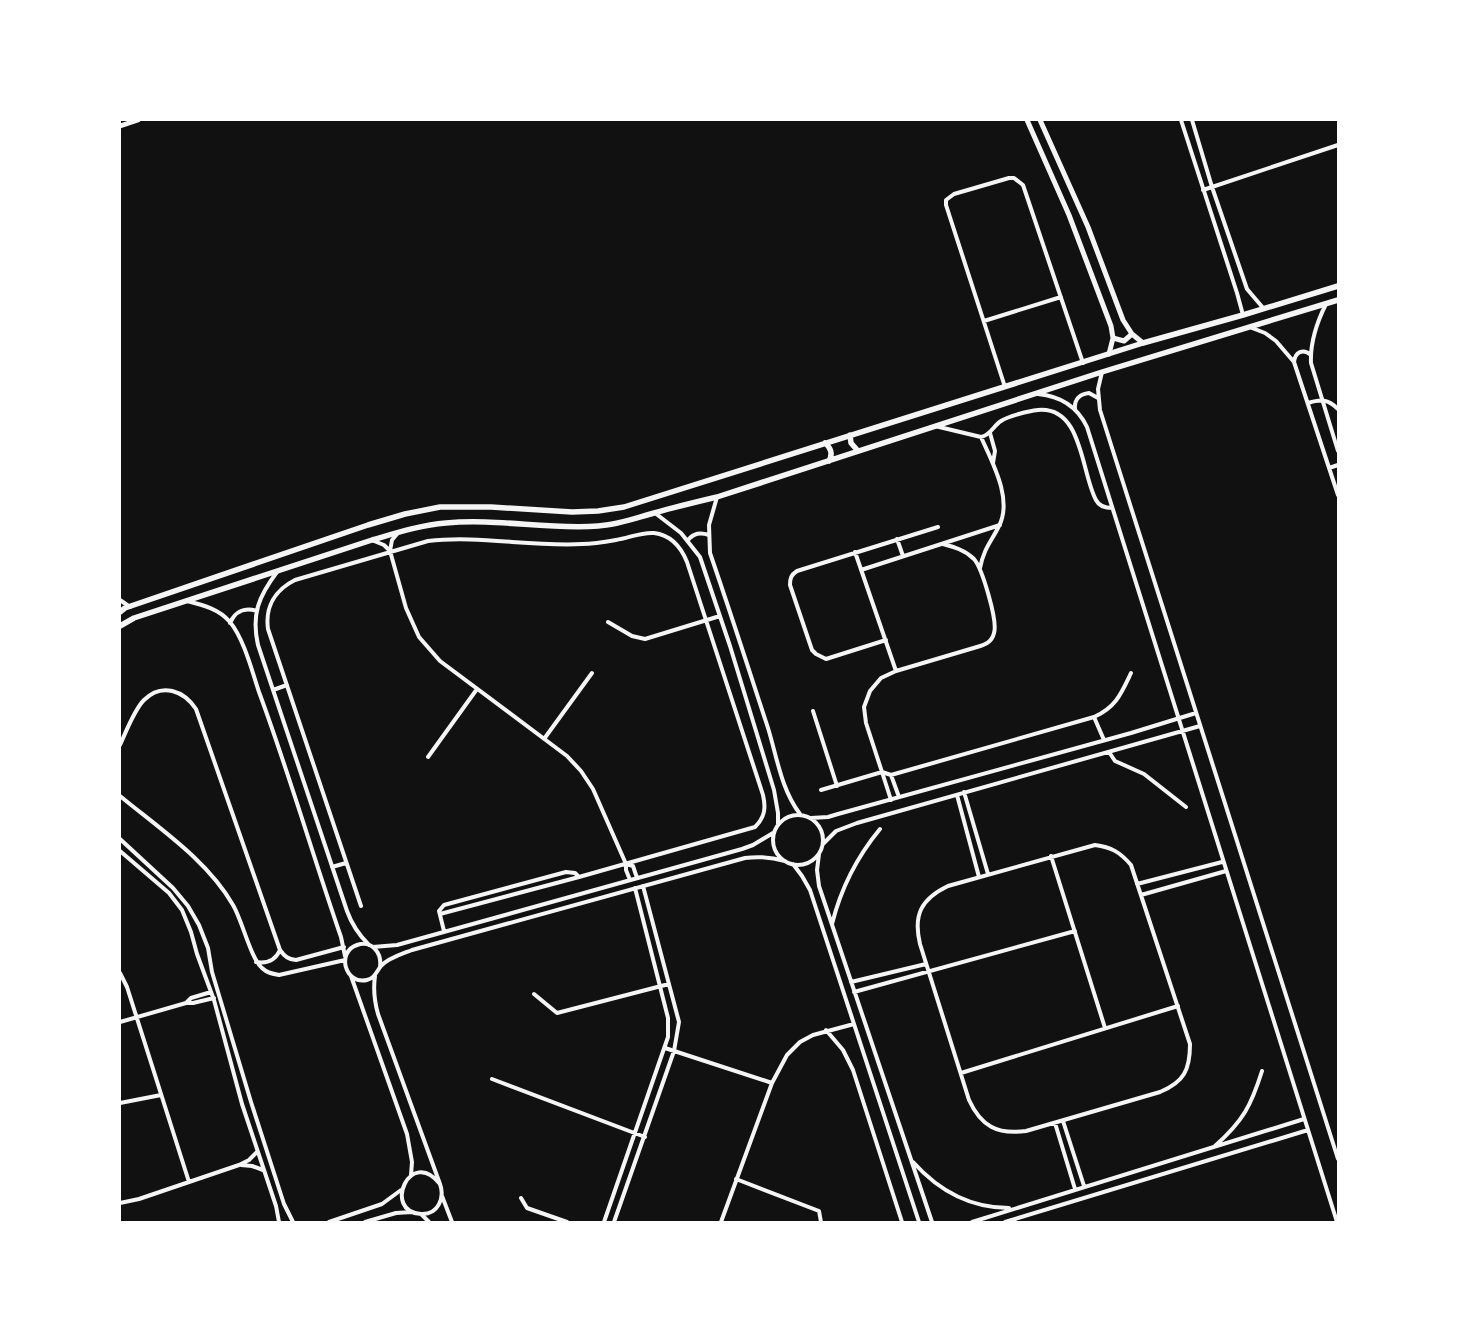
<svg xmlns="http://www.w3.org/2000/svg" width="1458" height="1342" viewBox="0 0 1458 1342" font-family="Jost,sans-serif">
	<rect width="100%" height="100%" fill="#111"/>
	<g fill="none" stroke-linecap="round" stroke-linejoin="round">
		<path stroke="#f5f5f5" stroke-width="4" d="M1181,120l56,173 6,22
			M1192,120l20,67 35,102 17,20
			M1203,190l135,-45
			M1326,304c-9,18 -16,38 -15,59l27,88
			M984,321l77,-24
			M1252,328l13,5 11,8 18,21 44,133
			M1294,362c1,-10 9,-14 17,-7
			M1102,372l-4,17 2,21 238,749
			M1005,387l-59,-182v-5l8,-6 55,-16h5l9,7 60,178
			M1038,394c22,2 39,12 49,33l250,795
			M1308,403c13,-4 20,-4 30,6
			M1075,409c-1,-10 5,-15 14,-16l9,5
			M935,426l46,11c10,-2 12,-11 20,-16 7,-5 28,-10 37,-11 45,-4 43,63 58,90 3,6 9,8 16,8
			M990,433l5,18 -2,12
			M1329,468l9,-3
			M717,497l-8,28 1,28c20,58 39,117 58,175 9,29 13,61 32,86
			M655,513l26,20 19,24 30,89 44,144 4,23v11
			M397,534l-5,6 -2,11 16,57 13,29 21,24 127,95 14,15 12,18 33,75v6l4,10
			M897,539l6,17
			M688,540c6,-7 12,-8 21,-5
			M374,541l10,4 6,6
			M943,544c11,3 22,6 31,15 8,9 24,62 20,74 -2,9 -9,12 -17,14l-81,24 -15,7 -11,13 -6,16 2,16 16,49 9,3 203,-58c22,-10 27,-23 37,-44
			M855,552l41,119
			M980,568c4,-20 11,-26 19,-42 14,-27 -7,-64 -18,-89
			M861,570l139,-45
			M277,572c-18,24 -26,42 -19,73l89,266c5,14 11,23 22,34
			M120,600l10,7
			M187,601c16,4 32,8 43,21 14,17 22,49 29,70 30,81 54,164 82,245l4,19
			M608,622l24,14 13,3 75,-23
			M230,623c5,-12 15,-16 27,-12
			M886,640l-60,19 -10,-5 -4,-4 -22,-65c0,-7 1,-10 7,-14l141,-44
			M273,690l14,-5
			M813,711l24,75
			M1094,717l10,23
			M544,739l48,-66
			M120,745c6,-13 14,-35 24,-45 18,-18 40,-9 52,9l84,241c5,7 8,9 16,10l48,-13
			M1109,752l6,9 29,13 42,33
			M428,757l49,-68
			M891,775l8,22
			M821,790l61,-18 9,28
			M964,792l24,82
			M957,795l22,82
			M120,796c40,33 87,64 113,109 9,15 18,54 29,63 5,5 11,6 17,7l66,-15
			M773 840a25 25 0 1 1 50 0a25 25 0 1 1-50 0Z
			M811,818l17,-1 10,-3 293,-81 65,-20
			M120,839l53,49 15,18 11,19 9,23 4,24 39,130 33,102 9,18
			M823,844l13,-13 21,-8 343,-97
			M1095,845c16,2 25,7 36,20l59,179c0,26 -6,38 -30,48l-134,39c-29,4 -45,-5 -57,-31l-49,-156c-7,-29 1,-45 28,-58z
			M120,851l49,42 13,17 9,22 6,22 17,46 28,104 34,102 3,16
			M819,854l-2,16 2,16 113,336
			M1051,856l54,172
			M626,864l7,2 4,12
			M793,864l9,12 8,14 109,332
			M332,867l14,-4
			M1137,884l85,-22
			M1141,895l85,-24
			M361,906l-93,-277c-3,-22 7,-39 27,-49l133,-39c51,-6 103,6 154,3 11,0 23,-2 34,-4 13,-2 25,-8 38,-7 17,2 27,14 33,29l76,233c3,13 2,22 -8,32l-176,50 -139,37
			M832,924c9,-36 24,-66 48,-95
			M444,931l-5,-20 5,-6 122,-33 9,1 4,4
			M373,947l24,-2 345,-96 11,-4 20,-12
			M256,962c11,2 19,-1 24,-12
			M380,967c2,-14 -8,-27 -23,-22 -21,7 -12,40 10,35 8,-2 9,-8 14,-14 7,-8 21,-12 31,-16l333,-92c15,-2 26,-1 40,3
			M120,973l7,14 62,195
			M351,976l56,158 5,28 -1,13
			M375,976c-2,14 -1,24 3,38l62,170c5,14 -2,31 -19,30 -39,-2 -11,-68 19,-30
			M851,982l75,-18
			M854,992l221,-61
			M534,994l23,19 112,-29
			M186,1003l5,-5 20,-6
			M120,1022l66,-19h7l21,-5
			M826,1030l17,20 10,20 49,152
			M665,1048l107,35
			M961,1073l217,-67
			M492,1079l153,58
			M120,1103l41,-8
			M1063,1121l21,65
			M1055,1123l20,66
			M1215,1146c28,-25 36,-40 47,-75
			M913,1162c26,29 57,46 96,46
			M241,1165l11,1 11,4
			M736,1179l83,32 2,11
			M442,1196l10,26
			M521,1198l6,10 40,14
			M120,1203l19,-4 100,-34 10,-5 8,-8
			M421,1214l8,8
			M329,1222l53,-18 19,-14
			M365,1222l31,-9 16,-1
			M604,1222l64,-185v-19l-33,-130
			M614,1222l60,-171 5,-29 -36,-136
			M721,1222l51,-139 15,-28 13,-13 13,-7 41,-11
			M972,1222l332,-103
			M1005,1222l303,-92"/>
		<path stroke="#f5f5f5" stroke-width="5" d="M1027,120l42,95 42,111 2,12 -4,16
			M1040,120l48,107 35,93 9,14 11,9
			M120,126l18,-6
			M1113,338l11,3 8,-7"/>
		<path stroke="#f5f5f5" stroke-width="5.5" d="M850,435l1,8 7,8
			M825,443c6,5 8,11 4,18
			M120,612l5,-4 243,-83 37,-11 35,-7h51l81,5 26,-1 26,-4 519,-164 100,-28 95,-29
			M120,626l14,-8 238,-78c24,-7 49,-15 74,-17 51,-5 102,7 152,3 20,-1 38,-8 56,-13 21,-6 42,-11 63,-16l385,-125 236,-72"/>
	</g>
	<rect width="1458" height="1342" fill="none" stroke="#ffffff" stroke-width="242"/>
</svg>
